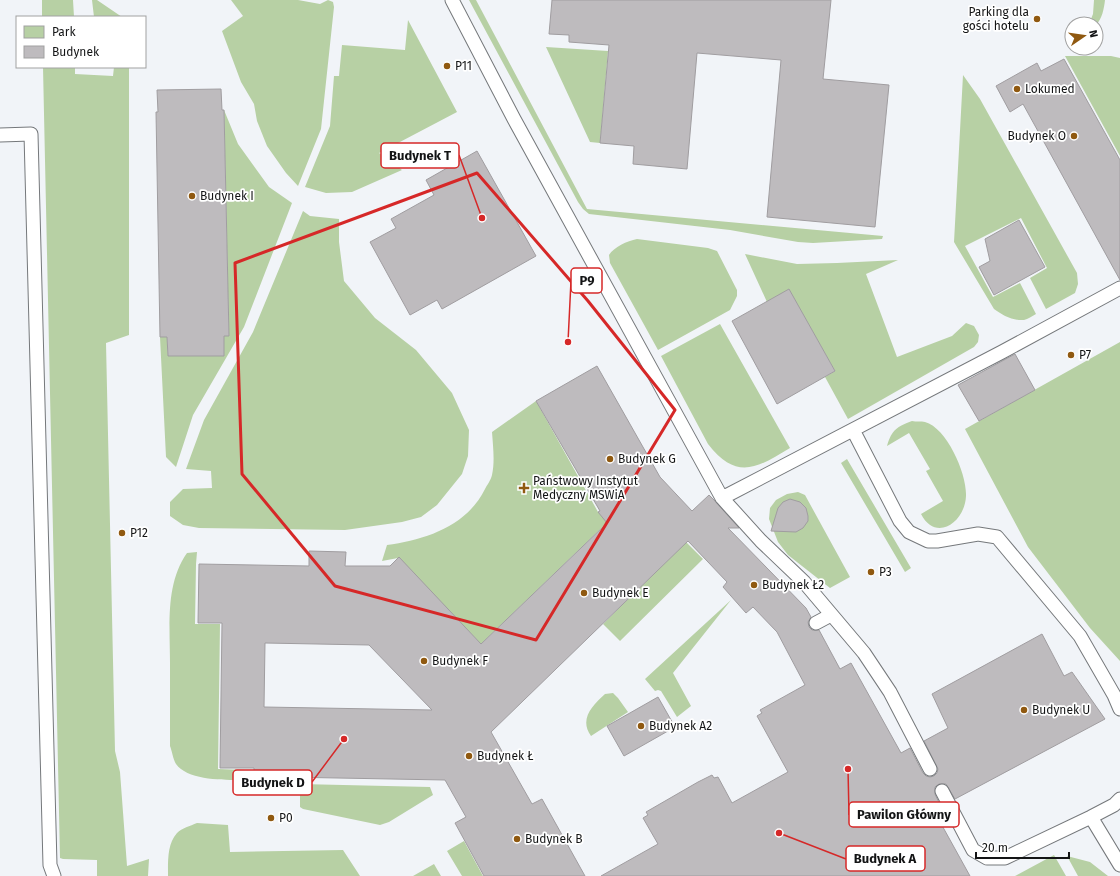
<svg xmlns="http://www.w3.org/2000/svg" width="1120" height="876" viewBox="0 0 1120 876" font-family="'Fira Sans',sans-serif">
	<rect width="100%" height="100%" fill="#f1f4f8"/>
	<path fill="#b7d0a4" d="M42,0h31l1,17h-32z
		M92,0h5l25,17h-28z
		M231,0h67l22,4 8,-4 5,2 1,5 -13,122 -23,57 -12,-13 -19,-27 -10,-25 -3,-17 -13,-22 -19,-51 21,-15z
		M469,0h7l111,209 296,27 -1,3 -69,4 -15,-1 -68,-12 -141,-16 -6,-5 -5,-7z
		M1094,0h11c-1,9 -3,19 -9,25v-1h-7l4,-10z
		M408,20l49,92 -78,41 23,17 -50,22 -26,1 -21,-6 25,-61 4,-50h5l3,-31 63,5z
		M546,47l62,4 -8,92 -10,-1z
		M1065,56h46l9,2v98z
		M43,67h32v7l38,2 1,-9h15v268l-23,8 9,408 5,21 7,94 22,-7 -1,17h-51v-16l-34,-1 -3,-1z
		M963,75l17,24 97,174 1,11 -3,9 -29,16 -16,-31 17,-10 -26,-50 -56,28 28,51 27,-14 16,31c-4,2 -8,5 -12,6 -11,1 -22,-5 -30,-11l-40,-67z
		M224,110l14,34 31,43 23,16 -48,124 -51,88 -17,52 -10,-10 -6,-120h7l1,19h56v-20h5z
		M303,211l7,5 29,3v23l5,39 31,37 41,32 36,43 17,37 -1,26 -6,18 -25,31 -16,12 -19,5 -57,8 -146,-2 -16,-3 -13,-9v-14l13,-13 29,-1 -1,-17 -25,-2 18,-49 49,-88z
		M637,239l71,9 9,3 20,39v6l-7,14 -72,40 -48,-87 -1,-8c5,-8 18,-14 28,-16z
		M745,254l52,10 40,-1 61,-3 -32,14 31,83 55,-21 14,-13 8,3 5,9 -1,7 -4,5 -126,72 -23,-42 10,-6 -46,-81 -22,12z
		M720,324l70,124c-33,20 -53,33 -82,-4l-47,-88z
		M1120,342v319l-30,-33 -62,-81 -63,-118z
		M536,401l62,111 19,1 -136,131 -83,-86 -16,3 5,-16c38,-5 80,-19 98,-56 2,-4 6,-9 7,-14 3,-13 1,-29 0,-43z
		M912,421c4,1 9,0 13,1 22,6 42,52 41,74 -1,26 -30,47 -45,18l22,-13 -17,-30 4,-2 -21,-36 -22,13c5,-17 10,-19 25,-25z
		M847,459l64,109 -6,4 -64,-109z
		M798,492l7,3 45,82 -20,11 -42,-33 -10,-13 -9,-23 1,-11 6,-8 11,-6z
		M686,542l17,17 -83,82 -17,-17z
		M197,552l-1,12 -1,60h25l-2,145 27,1v10c-19,0 -57,1 -69,-16 -3,-5 -4,-13 -6,-18 0,-28 0,-56 0,-83 0,-36 -5,-79 17,-110z
		M731,600l-58,73 18,33 -14,11 -16,-26 -3,-1 -3,1 -10,-12z
		M613,693l5,5 10,14 -37,24c-12,-17 1,-30 14,-42z
		M300,784l130,3 3,8 -44,27 -9,3 -77,-16 -3,-2z
		M197,823l31,2 2,27 113,-2 17,26h-192c0,-14 -1,-32 9,-43 5,-5 13,-7 20,-10z
		M464,841l19,35h-21l-15,-25z
		M1054,855l12,21h-51z
		M1067,856l23,6 18,14h-30z
		M434,864l7,12h-28z"/>
	<path fill="#bebbbe" stroke="#a09da0" fill-rule="evenodd" d="M552,0h279l-8,79 66,6 -14,142 -108,-10 14,-157 -84,-7 -10,116 -54,-5 1,-18 -34,-3 9,-98 -40,-3v-7l-20,-1z
		M1064,59l56,101v120l-97,-176 -13,8 -14,-26 41,-23 4,8z
		M221,89l1,21h2l5,226h-5v20h-56l-1,-19h-7l-4,-225h2l-1,-22z
		M477,151l59,105 -94,53 -5,-9 -27,15 -40,-73 26,-14 -5,-9 43,-24 -8,-15z
		M1019,220l26,47 -51,28 -15,-28 11,-6 -5,-22z
		M789,289l46,82 -58,33 -45,-83z
		M1015,354l20,36 -56,31 -21,-36z
		M597,366l63,111 32,34 17,-16 5,5 25,28h-11l78,80 5,9 -3,5 1,5 3,3h7l21,39 11,-6 50,90 9,-5 13,25 3,3 4,1 4,-1 3,-3 1,-4 -14,-28 24,-13 -16,-34 110,-60 22,42 8,-4 33,47 -150,80 -9,-15h-7l-4,3v7l6,13 -7,4 36,65h-369l57,-32 -15,-26 5,-3 -2,-3 52,-30 14,-7 2,3 4,-1 14,26 56,-31 -31,-56 5,-3 -2,-3 45,-25 -28,-53 -24,-25 -7,6 -23,-26 4,-5 -39,-41 -197,191 41,72 10,-5 43,77h-101l-29,-53 11,-6 -21,-37 -161,-3v-5l-30,-1v-3h-34l2,-145h-24l1,-59 110,2v-15l37,1 -1,14h45l9,-9 82,87 126,-121 -9,-11 2,-1 -64,-110zM265,643l104,2 63,65 -168,-3z
		M790,499l10,3 6,6 2,8v5l-5,7 -7,4 -25,-1 7,-23 5,-6z
		M658,697l17,30 -51,29 -17,-30z"/>
	<g fill="none" stroke-linecap="round" stroke-linejoin="round">
		<defs>
			<path id="lane" d="M452,0l62,119 208,379 39,43 43,41 60,71 26,39 40,77
				M0,135l31,-1 19,731 4,11
				M853,430l47,91 9,11 19,9h9l41,-7 19,3 83,99 34,59 6,14
				M722,498l280,-146 118,-64
				M816,623l15,-8
				M942,791l31,59 14,8h18l86,-41 23,-12 6,-6
				M1091,817l29,48"/>
		</defs>
		<use href="#lane" stroke="#75787b" stroke-width="15"/>
		<use href="#lane" stroke="#fff" stroke-width="13"/>
	</g>
	<path fill="none" stroke="#d62828" stroke-width="3" stroke-linejoin="round" d="M477,173l111,128 87,109 -139,230 -201,-54 -93,-112 -7,-211z"/>
	<g fill="#905910" stroke="#fff" stroke-width="1.5">
		<circle cx="1037" cy="19" r="4"/>
		<circle cx="447" cy="66" r="4"/>
		<circle cx="1017" cy="89" r="4"/>
		<circle cx="1074" cy="136" r="4"/>
		<circle cx="192" cy="196" r="4"/>
		<circle cx="1071" cy="355" r="4"/>
		<circle cx="610" cy="459" r="4"/>
		<path d="M522 482h4v4h4v4h-4v4h-4v-4h-4v-4h4z"/>
		<circle cx="122" cy="533" r="4"/>
		<circle cx="871" cy="572" r="4"/>
		<circle cx="754" cy="585" r="4"/>
		<circle cx="584" cy="593" r="4"/>
		<circle cx="424" cy="661" r="4"/>
		<circle cx="1024" cy="710" r="4"/>
		<circle cx="641" cy="726" r="4"/>
		<circle cx="469" cy="756" r="4"/>
		<circle cx="271" cy="818" r="4"/>
		<circle cx="517" cy="839" r="4"/>
	</g>
	<g text-anchor="middle" dominant-baseline="central" stroke-width="3.5" stroke-linejoin="round" paint-order="stroke">
		<g font-size="12" fill="#131415" stroke="#fff" text-anchor="start">
			<text x="1029" y="12" text-anchor="end">Parking dla<tspan x="1029" dy="14">gości hotelu</tspan></text>
			<text x="455" y="66">P11</text>
			<text x="1025" y="89">Lokumed</text>
			<text x="1066" y="136" text-anchor="end">Budynek O</text>
			<text x="200" y="196">Budynek I</text>
			<text x="1079" y="355">P7</text>
			<text x="618" y="459">Budynek G</text>
			<text x="533" y="481">Państwowy Instytut<tspan x="533" dy="14">Medyczny MSWiA</tspan></text>
			<text x="130" y="533">P12</text>
			<text x="879" y="572">P3</text>
			<text x="762" y="585">Budynek Ł2</text>
			<text x="592" y="593">Budynek E</text>
			<text x="432" y="661">Budynek F</text>
			<text x="1032" y="710">Budynek U</text>
			<text x="649" y="726">Budynek A2</text>
			<text x="477" y="756">Budynek Ł</text>
			<text x="279" y="818">P0</text>
			<text x="525" y="839">Budynek B</text>
		</g>
	</g>
	<path fill="none" stroke="#d62828" stroke-width="1.5" d="M482 218L459 155M568 342L571 281M344 739L312 782M848 769L849 815M779 833L846 859"/>
	<g fill="#d62828" stroke="#fff" stroke-width="1.5">
		<circle cx="482" cy="218" r="4"/>
		<circle cx="568" cy="342" r="4"/>
		<circle cx="344" cy="739" r="4"/>
		<circle cx="848" cy="769" r="4"/>
		<circle cx="779" cy="833" r="4"/>
	</g>
	<g fill="#fff" stroke="#d62828" stroke-width="1.5">
		<rect x="381" y="143" width="78" height="25" rx="4"/>
		<rect x="571" y="268" width="31" height="25" rx="4"/>
		<rect x="233" y="770" width="79" height="25" rx="4"/>
		<rect x="849" y="802" width="110" height="25" rx="4"/>
		<rect x="846" y="846" width="79" height="25" rx="4"/>
	</g>
	<g font-size="13" text-anchor="middle" font-weight="bold" fill="#131415">
		<text x="420" y="160">Budynek T</text>
		<text x="587" y="285">P9</text>
		<text x="273" y="787">Budynek D</text>
		<text x="904" y="819">Pawilon Główny</text>
		<text x="885" y="863">Budynek A</text>
	</g>
	<rect x="16" y="16" width="130" height="52" fill="#ffffff" stroke="#a1a1a1"/>
	<rect x="24" y="26" width="20" height="12" fill="#b7d0a4" stroke="#a1a1a1"/>
	<text x="52" y="36" font-size="12" fill="#131415">Park</text>
	<rect x="24" y="46" width="20" height="12" fill="#bebbbe" stroke="#a1a1a1"/>
	<text x="52" y="56" font-size="12" fill="#131415">Budynek</text>
	<g transform="translate(1084 36) rotate(77)"><circle r="19" fill="#ffffff" stroke="#a1a1a1"/>
	<path d="M0-3L7 15L0 10L-7 15Z" fill="#905910"/>
	<text y="-6" font-size="11" font-weight="bold" text-anchor="middle" fill="#131415">N</text>
	</g>
	<path d="M976 852v6h93v-6" fill="none" stroke="#131415" stroke-width="2"/>
	<text x="982" y="852" font-size="12" fill="#131415" stroke="#ffffff" stroke-width="3" paint-order="stroke">20 m</text>
</svg>
